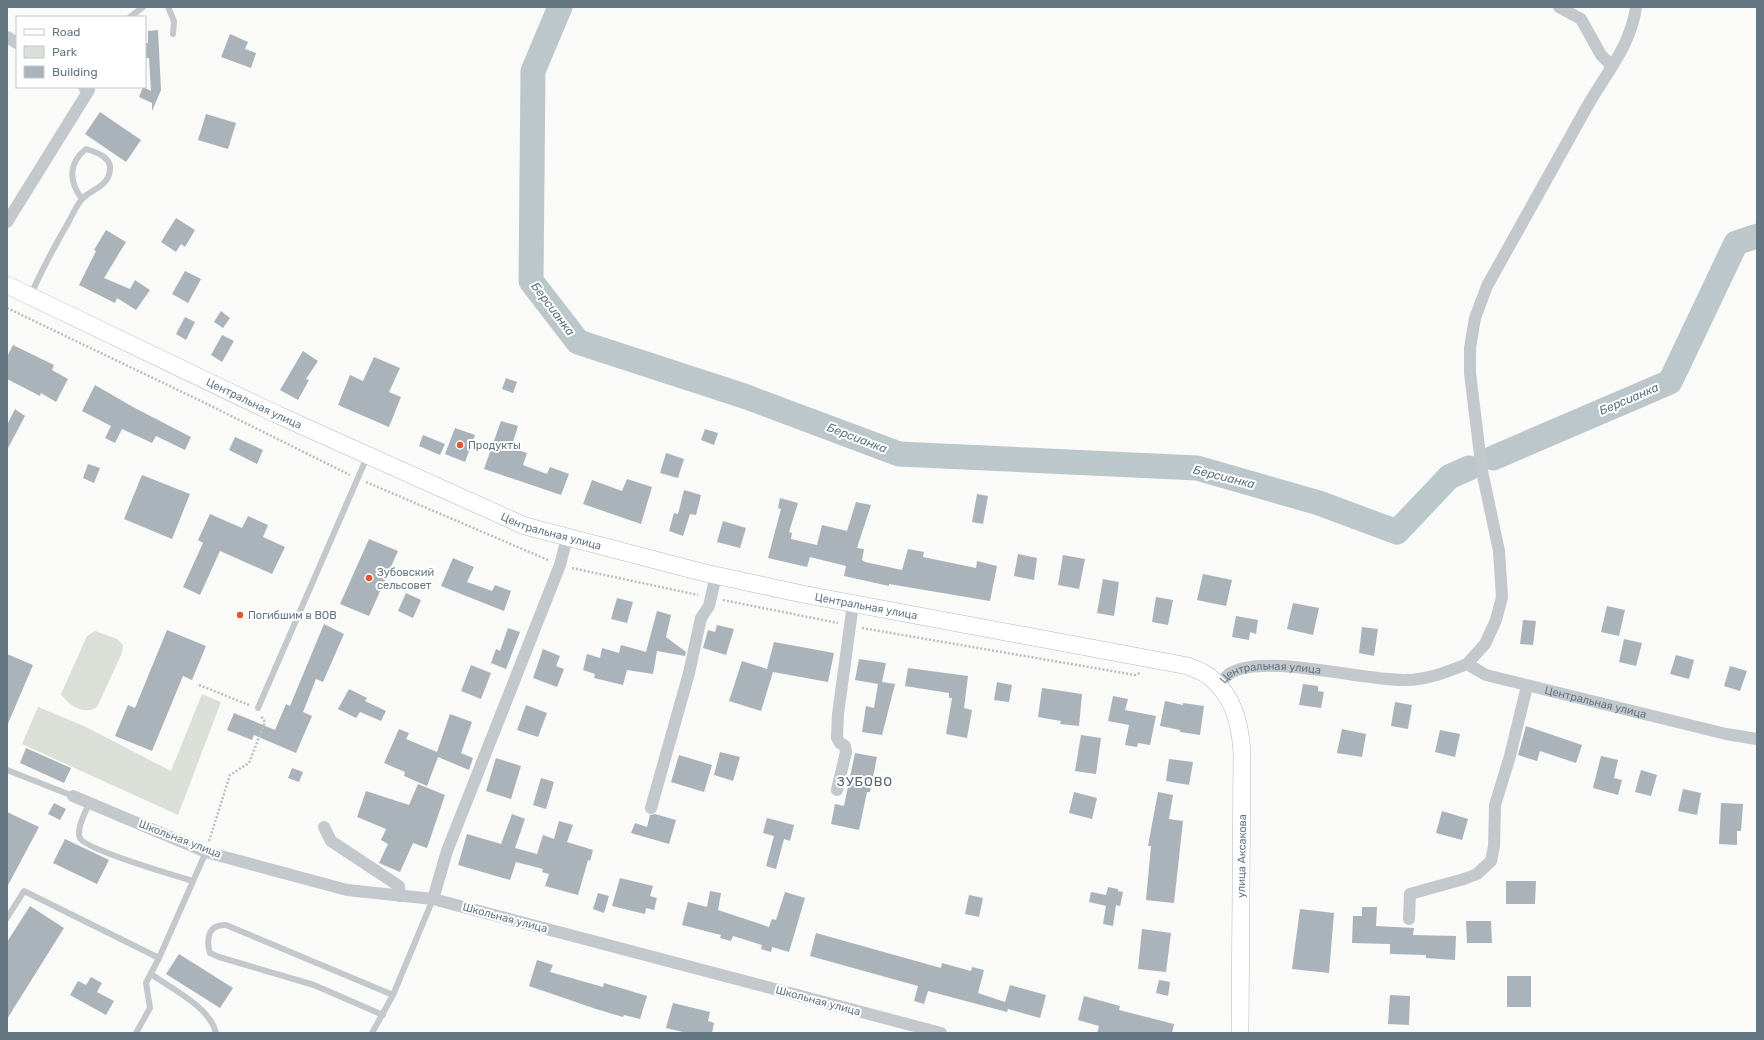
<svg xmlns="http://www.w3.org/2000/svg" width="1764" height="1040" viewBox="0 0 1764 1040" font-family="Rubik,sans-serif">
	<rect width="100%" height="100%" fill="#fafaf8"/>
	<path fill="#dadfd7" d="M95,631l22,8 6,6 -1,8 -25,54c-12,9 -29,-2 -36,-13l26,-58z
		M202,694l19,8 -43,113 -156,-71 16,-37 46,19 87,45z"/>
	<g fill="none" stroke-linecap="round" stroke-linejoin="round">
		<path stroke="#bbc7cb" stroke-width="25" d="M560,7l-27,64 -2,210 47,61 166,54 155,58 298,14 122,35 78,29 52,-55 20,-9
			M1493,458l177,-76 66,-139 21,-7"/>
	</g>
	<path fill="#aab3b9" d="M158,30l3,60 -9,21v-8l-13,-6 4,-10 8,4 -2,-33h-4v-15h3v-12z
		M230,34l18,8 -3,7 11,4 -5,15 -30,-11z
		M100,112l41,28 -15,22 -41,-28z
		M206,114l30,9 -8,26 -30,-9z
		M176,218l19,12 -10,17 -4,-3 -5,8 -15,-10z
		M106,230l20,12 -22,36 26,11 5,-9 15,10 -14,20 -19,-12 -2,5 -36,-18 17,-34 -2,-1z
		M185,271l16,8 -13,24 -16,-9z
		M221,311l9,7 -7,10 -9,-6z
		M185,317l10,5 -9,18 -10,-6z
		M222,335l12,6 -12,21 -11,-7z
		M13,345l41,20 -2,5 16,9 -12,23 -15,-9 -1,3 -33,-17v-22z
		M303,351l15,10 -12,18 3,1 -11,20 -18,-10z
		M374,357l26,11 -11,24 12,5 -12,30 -51,-22 12,-30 13,6z
		M506,378l11,4 -4,11 -11,-4z
		M95,385l38,22 58,30 -6,13 -29,-14 -4,7 -30,-14 -7,14 -10,-5 6,-12 -29,-15z
		M15,409l10,7 -18,34v-25z
		M501,421l17,5 -7,22 16,5 -4,12 24,9 3,-7 19,7 -8,21 -77,-26z
		M455,428l20,7 -10,27 -20,-8z
		M705,429l13,4 -4,12 -13,-5z
		M423,435l22,9 -5,11 -21,-9z
		M235,437l28,13 -6,14 -28,-14z
		M666,453l18,6 -6,19 -18,-5z
		M88,464l12,4 -6,15 -11,-5z
		M142,475l48,19 -18,45 -48,-20z
		M627,479l25,8 -11,37 -58,-20 9,-24 30,11z
		M684,490l17,5 -5,20 -6,-1 -7,22 -14,-5 5,-18 4,1z
		M977,494l11,2 -5,28 -11,-2z
		M780,498l18,5 -9,29 3,1 -1,6 26,6 5,-20 25,6 9,-29 15,3 -14,43 7,1 -2,11 3,2 37,8 6,-21 16,3 -1,5 53,11 1,-7 20,5 -7,35 -101,-17v2l-45,-10 2,-10 -36,-9 -3,10 -39,-9 13,-49 -3,-1z
		M210,514l32,14 6,-12 20,9 -5,12 22,10 -13,27 -52,-23 -20,44 -17,-8 20,-44 -5,-3z
		M723,521l23,7 -6,20 -23,-6z
		M369,539l29,12 -29,65 -29,-12z
		M1018,554l19,4 -3,22 -20,-4z
		M1063,555l22,4 -6,30 -21,-4z
		M453,558l21,9 -7,15 25,9 3,-6 16,6 -7,20 -63,-25z
		M1203,574l29,6 -6,26 -29,-6z
		M1103,579l16,3 -5,34 -17,-3z
		M406,593l15,7 -8,18 -15,-7z
		M1156,597l17,3 -5,25 -16,-3z
		M617,598l16,4 -6,21 -16,-4z
		M1293,603l26,5 -6,27 -26,-6z
		M1607,606l18,4 -6,26 -18,-4z
		M657,611l14,4 -5,22 20,15 -1,4 -28,-5 -4,23 -26,-4 -4,15 -29,-7 1,-4 -12,-4 4,-16 13,4 2,-10 17,5 2,-8 25,7z
		M1236,616l22,4 -2,14 -6,-2 -1,8 -17,-3z
		M1523,620l13,1 -3,24 -13,-1z
		M324,624l20,10 -21,48 -7,-3 -13,33 9,4 -16,37 -42,-18 -2,5 -25,-10 7,-17 41,17 11,-26 4,2z
		M717,625l17,4 -8,26 -23,-7 5,-18 7,2z
		M1362,627l16,2 -4,27 -15,-3z
		M508,628l12,4 -14,37 -15,-6 5,-14 4,2z
		M167,630l39,16 -14,34 -9,-4 -31,75 -37,-15 13,-31 7,3z
		M1624,639l18,4 -6,23 -17,-4z
		M774,642l60,11 -6,29 -55,-10 -12,39 -32,-10 13,-40 25,8z
		M543,649l17,7 -4,10 8,3 -7,18 -24,-9z
		M7,654l26,11 -26,61z
		M1676,655l18,5 -5,19 -19,-5z
		M859,659l27,4 -4,19 13,2 -13,51 -20,-3 4,-26 8,2 4,-24 -23,-4z
		M471,665l20,8 -10,26 -20,-8z
		M1730,666l17,5 -7,20 -16,-5z
		M908,668l60,8 -4,32 8,2 -5,28 -21,-4 6,-36h-3v-5l-44,-7z
		M997,682l15,3 -3,17 -15,-2z
		M1303,684l15,2v5l6,1 -3,16 -22,-3z
		M1042,688l40,6 -3,32 -19,-2 1,-3 -23,-4z
		M349,689l18,9 -2,3 21,10 -5,10 -21,-9 -4,6 -18,-9z
		M1113,696l15,3 -3,11 31,6 -6,29 -12,-2 -1,4 -12,-2 4,-20 -21,-4z
		M1165,701l18,4v-2l21,3 -4,29 -20,-3v-2l-20,-4z
		M1395,702l17,3 -4,24 -17,-3z
		M526,705l21,8 -9,24 -21,-7z
		M450,714l22,8 -11,31 12,5 -4,12 -31,-13 -11,29 -23,-10 1,-4 -21,-9 15,-34 10,4 -3,6 31,13z
		M1526,726l56,19 -6,18 -36,-12 -3,10 -19,-6z
		M1342,729l24,5 -4,23 -25,-4z
		M1440,730l20,4 -5,23 -20,-5z
		M1081,735l20,3 -5,36 -21,-3z
		M26,748l45,20 -7,15 -44,-20z
		M720,752l20,5 -7,24 -19,-6z
		M855,753l22,4 -7,35h-3l-8,38 -28,-6 4,-20 9,2z
		M679,755l33,10 -8,27 -33,-10z
		M1601,756l17,4 -4,18 8,2 -4,15 -25,-7z
		M496,758l25,8 -10,33 -25,-8z
		M1169,759l24,3 -4,23 -23,-4z
		M292,768l11,4 -4,10 -11,-4z
		M1641,770l16,5 -6,21 -16,-4z
		M541,778l13,4 -8,27 -13,-4z
		M418,784l27,11 -18,53 -14,-5 -13,29 -21,-9 9,-19 -7,-4 5,-11 -29,-12 9,-26 43,14z
		M1683,789l18,4 -4,22 -19,-4z
		M1074,792l23,6 -5,21 -23,-6z
		M1158,792l15,3 -4,24 14,2 -9,82 -28,-3 5,-54h-3z
		M54,803l12,6 -6,11 -12,-6z
		M1721,803l22,1 -2,27h-4v14l-18,-1z
		M1442,811l26,8 -6,21 -26,-7z
		M7,812l32,15 -32,60z
		M512,814l13,5 -10,29 22,6 6,-19 11,4 5,-18 14,4 -6,17 26,8 -3,11 -2,-1 -10,35 -33,-9 4,-12 -7,-2 1,-3 -27,-7 -6,18 -52,-15 9,-31 34,10z
		M655,814l21,6 -7,24 -38,-11 4,-10 12,4 3,-12z
		M767,818l27,7 -4,16 -6,-2 -8,30 -10,-3 8,-30 -11,-3z
		M65,839l44,21 -12,24 -44,-21z
		M620,878l33,8 -3,10 7,2 -3,12 -8,-2 -1,6 -33,-8z
		M1506,881h30l-1,23h-29z
		M1108,887l10,2v2l5,1 -3,14 -4,-1 -3,21 -10,-2 3,-18 -17,-4 2,-10 15,3z
		M710,891l11,2 -3,17 51,17 3,-8 4,1 9,-28 20,6 -16,54 -17,-5 -1,5 -10,-3 1,-4 -29,-9 -2,5 -11,-3 1,-3 -39,-10 6,-23 19,5z
		M598,893l11,3 -5,17 -11,-4z
		M969,895l14,3 -4,19 -14,-3z
		M30,906l34,22 -57,91v-77z
		M1362,907h15l-1,19 38,2 -1,7 43,1 -1,24 -29,-2v-3l-36,-1v-10l-38,-1 1,-27h9z
		M1300,909l34,4 -5,60 -37,-4z
		M1466,921h25l1,22h-25z
		M1142,929l29,4 -5,39 -28,-3z
		M816,933l125,35 1,-5 29,8 1,-4 12,3 -6,23 27,9 5,-17 36,10 -6,23 -32,-9 -1,3 -79,-21 -4,13 -10,-3 4,-15 -108,-30z
		M179,954l54,34 -13,20 -54,-34z
		M537,960l16,5 -3,7 53,15 1,-4 43,13 -7,23 -16,-4 -1,2 -27,-8 -67,-23z
		M1507,976h24v31h-24z
		M91,977l11,6 -5,9 17,9 -8,14 -36,-20 8,-14 8,4z
		M1159,980l11,2 -2,14 -12,-3z
		M1390,995l20,1 -1,29 -21,-1z
		M1084,996l36,10 -1,4 55,14 -2,9h-75l2,-7 -21,-6z
		M673,1003l37,9 -2,9 6,2 -2,10h-25l-21,-5z"/>
	<g fill="none" stroke-linecap="round" stroke-linejoin="round">
		<defs>
			<g id="secondary">
				<path id="s2" d="M7,285l269,129 249,112 176,46 101,22 386,72c7,3 16,6 22,11 24,20 30,46 32,75l-2,281"/>
			</g>
		</defs>
		<use href="#secondary" stroke="#b3babf" stroke-width="18"/>
		<path stroke="#bbbfc2" stroke-width="2.5" stroke-dasharray="2 2" stroke-linecap="butt" d="M7,308l196,94 147,73
			M366,482l182,78
			M572,568l126,27
			M723,600l115,23
			M862,628l273,47 5,-2
			M199,685l50,20
			M209,841l21,-66 19,-12 16,-41 -4,-6"/>
		<path stroke="#c3c8cc" stroke-width="6" d="M168,7l6,14 -1,13
			M130,17l13,-10
			M31,294c11,-24 23,-47 37,-71 4,-7 8,-17 14,-24 9,-10 27,-12 28,-30 1,-12 -14,-17 -24,-20 -18,14 -17,33 -4,50
			M258,708l109,-251
			M7,770l66,26
			M89,803c-3,9 -13,25 -9,35 4,11 96,38 113,43
			M7,918l17,-27 135,67 47,-106
			M151,974c21,15 59,33 65,59
			M383,1015l-69,-30 -95,-28 -9,-4c-4,-14 -2,-29 16,-28l167,70
			M136,1033l14,-25 -4,-25 13,-25
			M372,1033l21,-38 40,-96"/>
		<g stroke="#c3c8cc" stroke-width="12">
			<path d="M1559,7l22,12 20,36 11,11"/>
			<path d="M7,37l10,6"/>
			<path d="M7,222l82,-132 -5,-3"/>
			<path d="M1467,664l18,-20 11,-24 6,-23 -3,-46 -17,-80 -12,-98v-25l5,-30 12,-32c34,-60 67,-121 101,-181 19,-33 43,-60 48,-98"/>
			<path id="s1" d="M1218,685c4,-3 7,-8 11,-11 34,-22 134,7 176,6 22,0 42,-8 62,-16l19,11 240,59 31,5"/>
			<path d="M837,790l9,-38 -1,-6 -5,-3 -3,-5 1,-24 15,-110"/>
			<path d="M73,796l133,56 141,38 86,9 508,134"/>
			<path d="M651,808l38,-135 12,-55 8,-12 7,-31"/>
			<path d="M324,827l7,14 68,45 1,10"/>
			<path d="M433,899l14,-48 113,-286 7,-27"/>
			<path d="M1409,919l1,-25 54,-15 13,-5 14,-13 3,-15 1,-41 15,-49 17,-70"/>
		</g>
		<use href="#secondary" stroke="#fff" stroke-width="17"/>
	</g>
	<g fill="#e4572e" stroke="#fff" stroke-width="1.5">
		<circle cx="460" cy="445" r="4"/>
		<circle cx="369" cy="578" r="4"/>
		<circle cx="240" cy="615" r="4"/>
	</g>
	<g text-anchor="middle" dominant-baseline="central" stroke-width="4" stroke-linejoin="round" paint-order="stroke">
		<g font-size="11" fill="#657683" stroke="#fff">
			<text stroke="none"><textPath href="#s2" startOffset="274">Центральная улица</textPath></text>
			<text stroke="none"><textPath href="#s2" startOffset="598">Центральная улица</textPath></text>
			<text stroke="none"><textPath href="#s2" startOffset="922">Центральная улица</textPath></text>
			<text stroke="none"><textPath href="#s1" startOffset="57">Центральная улица</textPath></text>
			<text stroke="none"><textPath href="#s1" startOffset="393">Центральная улица</textPath></text>
			<text transform="translate(180 839) rotate(21)">Школьная улица</text>
			<text transform="translate(1242 856) rotate(-89)">улица Аксакова</text>
			<text transform="translate(505 918) rotate(15)">Школьная улица</text>
			<text transform="translate(818 1001) rotate(15)">Школьная улица</text>
		</g>
		<g font-size="11" fill="#657683" stroke="#fff" text-anchor="start">
			<text x="468" y="445">Продукты</text>
			<text x="377" y="572">Зубовский<tspan x="377" dy="13">сельсовет</tspan></text>
			<text x="248" y="615">Погибшим в ВОВ</text>
		</g>
		<g font-size="12" font-style="italic" fill="#60757c" stroke="#fff">
			<text transform="translate(553 309) rotate(53)">Берсианка</text>
			<text transform="translate(1629 399) rotate(-23)">Берсианка</text>
			<text transform="translate(857 438) rotate(21)">Берсианка</text>
			<text transform="translate(1224 477) rotate(14)">Берсианка</text>
		</g>
		<g font-size="13" letter-spacing="1" fill="#57646e" stroke="#fff">
			<text x="865" y="781">ЗУБОВО</text>
		</g>
	</g>
	<rect width="1764" height="1040" fill="none" stroke="#657683" stroke-width="16"/>
	<rect x="16" y="16" width="130" height="72" fill="#ffffff" stroke="#c1c8cd"/>
	<rect x="24" y="29" width="20" height="6" fill="#ffffff" stroke="#c1c8cd"/>
	<text x="52" y="36" font-size="12" fill="#657683">Road</text>
	<rect x="24" y="46" width="20" height="12" fill="#dadfd7" stroke="#c1c8cd"/>
	<text x="52" y="56" font-size="12" fill="#657683">Park</text>
	<rect x="24" y="66" width="20" height="12" fill="#aab3b9" stroke="#c1c8cd"/>
	<text x="52" y="76" font-size="12" fill="#657683">Building</text>
</svg>
